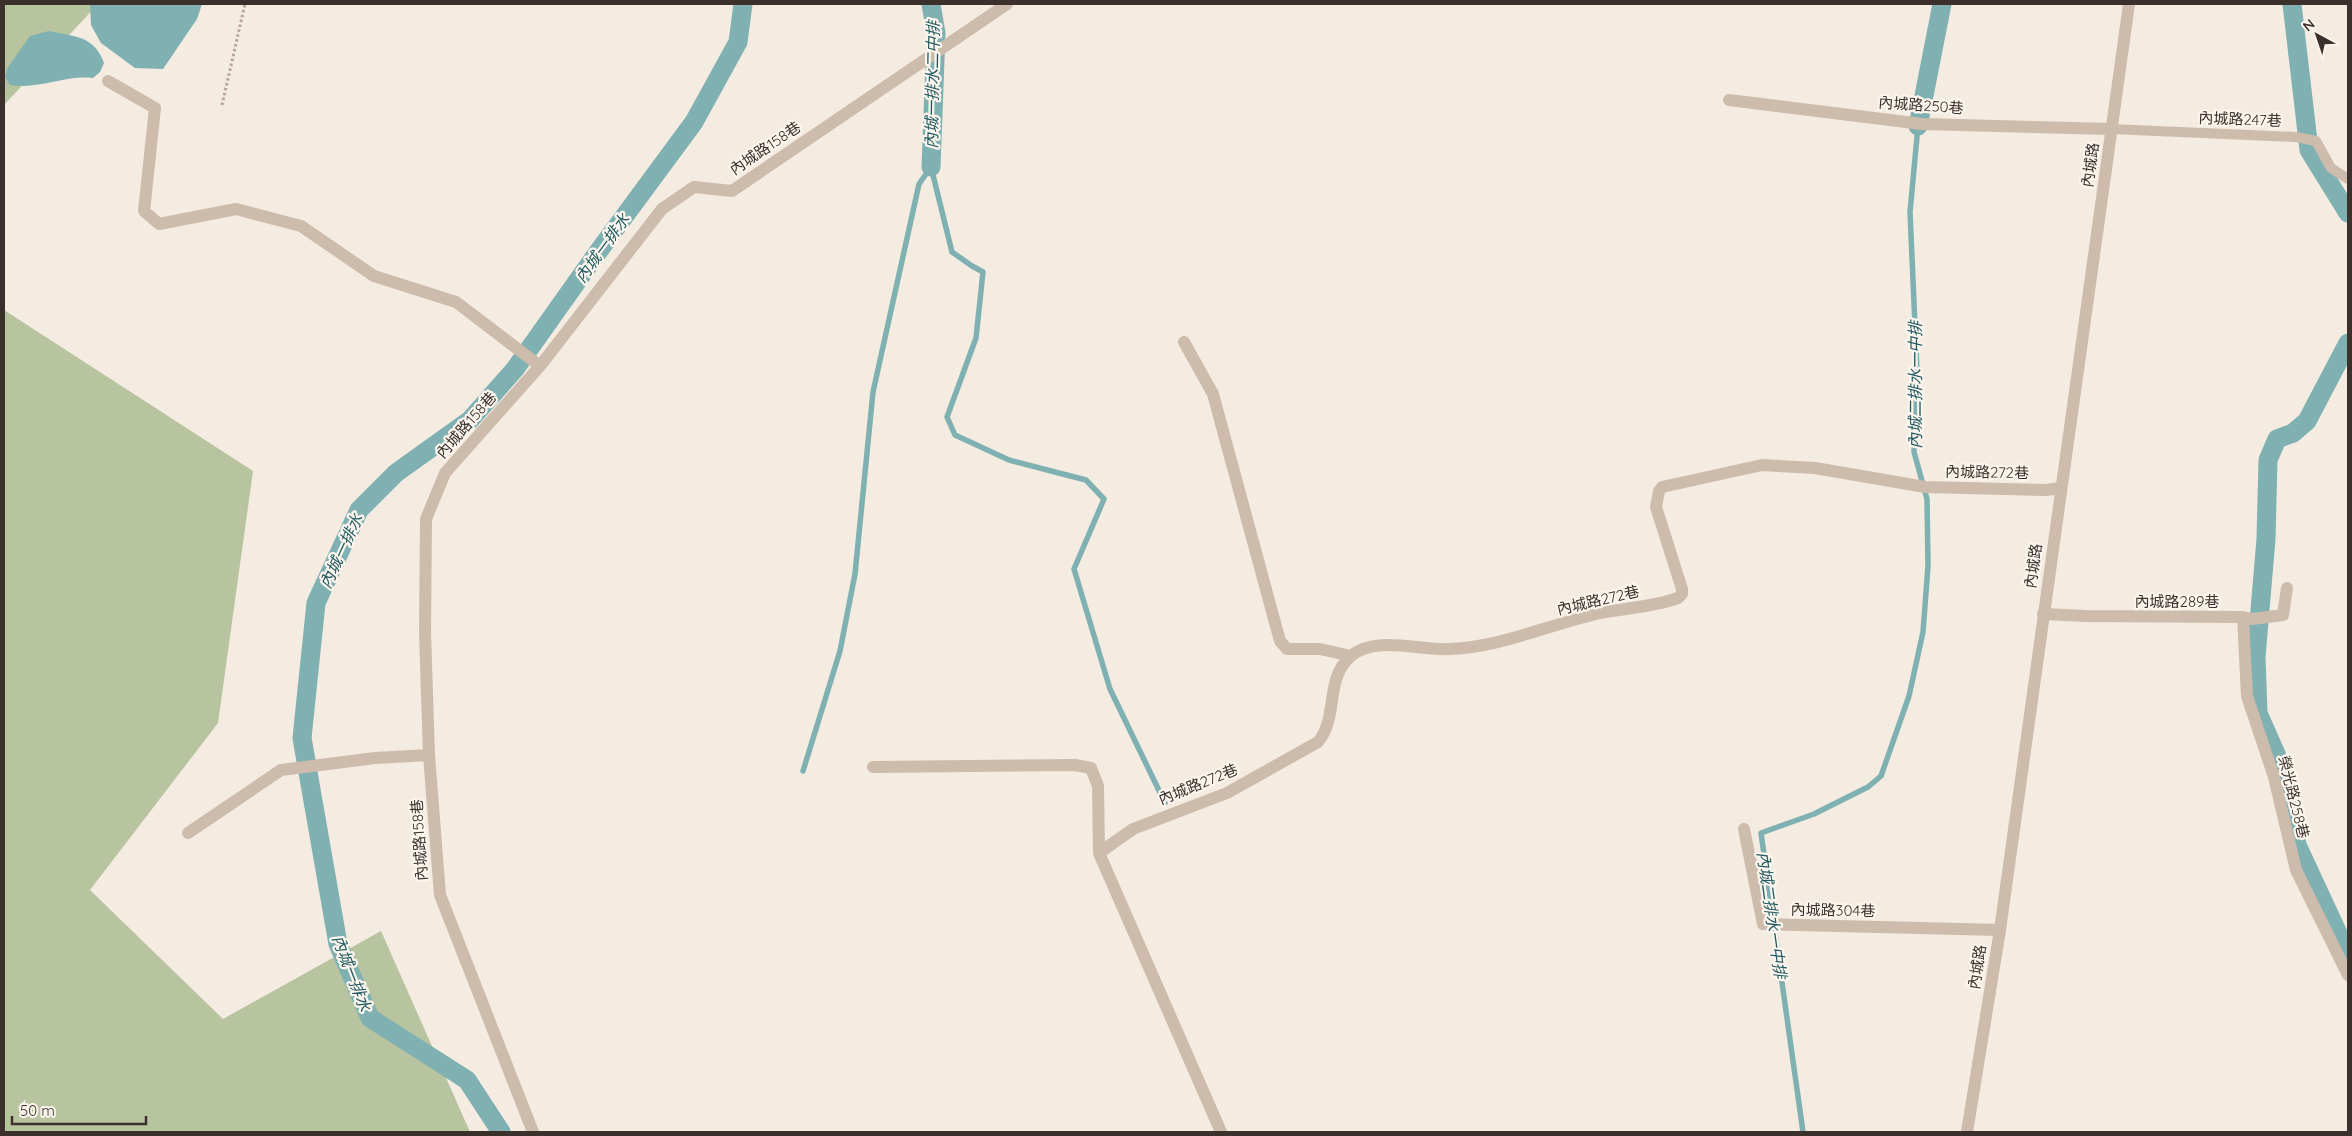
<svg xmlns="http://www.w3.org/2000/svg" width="2352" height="1136" viewBox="0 0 2352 1136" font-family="Quicksand,'Noto Sans TC',sans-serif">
	<rect width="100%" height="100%" fill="#f4ebe1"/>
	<path fill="#b8c4a0" d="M4,4h94l-94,101z
		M4,310l249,161 -35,252 -128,167 133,129 158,-88 89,201h-466z"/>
	<path fill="#7fb0b2" d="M90,4h112l-5,15 -34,50 -28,-1 -34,-25 -10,-18z
		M49,31c26,6 45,4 55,32l-4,9 -7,6c-30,-3 -53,12 -83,7l-5,-8 3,-10 22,-31z"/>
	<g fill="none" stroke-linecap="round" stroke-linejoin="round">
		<path stroke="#7fb0b2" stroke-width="5.5" d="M931,167l21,85 20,14 11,6 -7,66 -29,79 8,18 54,25 77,20 18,19 -30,70 36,120 55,114
			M803,771l37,-120 15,-77 18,-182 46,-208 12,-17
			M1803,1132l-42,-299 53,-19 54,-27 13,-11 28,-80 14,-64 5,-66 -1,-67 -13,-47 3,-81 -7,-159 8,-86"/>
		<path stroke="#7fb0b2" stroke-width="19" d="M2292,4l17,146 39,63
			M1918,126l24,-122
			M931,167l5,-134 -5,-29
			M2348,343l-41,78 -14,12 -16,6 -9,21 -2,79 -10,118 2,56 28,64 11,68 51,110
			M501,1132l-34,-52 -97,-62 -32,-74 -36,-206 14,-135 43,-93 37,-37 74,-53 45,-51 83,-117 96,-130 44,-80 5,-38"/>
		<path stroke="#b9a596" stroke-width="3" stroke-dasharray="2.5 2.5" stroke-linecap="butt" d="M222,105l23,-101"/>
		<path stroke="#cdbbac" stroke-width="10" d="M2111,129l185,8 20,4 15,27 17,11"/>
		<path stroke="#cdbbac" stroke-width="12" d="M108,81l47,27 -11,103 15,13 77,-15 65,17 73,50 82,26 84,64
			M1729,100l193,24 189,5
			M1184,342l29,52 67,247 7,8h33l31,7
			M2043,614l43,2 157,1 9,2 31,-4 4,-27
			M2243,617l4,79 27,81 22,93 52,105
			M873,767l202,-2 16,3 7,18 1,67 122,279
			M1744,829l19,95 237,6
			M188,833l93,-63 94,-12 54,-3
			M1099,853l34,-24 94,-36 91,-51c21,-25 6,-63 33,-86 24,-21 70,-5 99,-7 52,-2 100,-25 151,-36 25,-5 52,-6 77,-15l4,-4v-5l-26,-82 3,-16 3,-4 100,-22 53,3 110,19 121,3 14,-2
			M533,1132l-93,-237 -11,-140 -4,-122 1,-114 19,-46 95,-107 122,-157 32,-22 38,4 275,-187"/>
		<path stroke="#cdbbac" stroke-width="12" d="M1967,1132l33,-202 129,-926"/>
	</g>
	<g text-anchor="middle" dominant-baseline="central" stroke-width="4.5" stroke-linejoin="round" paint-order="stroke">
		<g font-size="15" fill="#3b302b" stroke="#fbf5ee">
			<text transform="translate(1921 105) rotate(4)">內城路250巷</text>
			<text transform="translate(2240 119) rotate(2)">內城路247巷</text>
			<text transform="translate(765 148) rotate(-34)">內城路158巷</text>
			<text transform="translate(2090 165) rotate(-82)">內城路</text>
			<text transform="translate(466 425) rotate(-49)">內城路158巷</text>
			<text transform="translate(1987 472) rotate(1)">內城路272巷</text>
			<text transform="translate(2033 566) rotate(-82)">內城路</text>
			<text transform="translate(1598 600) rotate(-13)">內城路272巷</text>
			<text x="2177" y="601">內城路289巷</text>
			<text transform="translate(1198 784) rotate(-22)">內城路272巷</text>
			<text transform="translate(2294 797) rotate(76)">榮光路258巷</text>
			<text transform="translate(419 840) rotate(-94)">內城路158巷</text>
			<text transform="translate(1833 910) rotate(1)">內城路304巷</text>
			<text transform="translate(1977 967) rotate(-81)">內城路</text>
		</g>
		<g font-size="16" font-style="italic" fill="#1f5a5e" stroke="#fbf5ee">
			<text transform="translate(932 85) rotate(-89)">內城一排水二中排</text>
			<text transform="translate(602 248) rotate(-54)">內城一排水</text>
			<text transform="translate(1915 385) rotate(-90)">內城二排水一中排</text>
			<text transform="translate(341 551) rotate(-65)">內城一排水</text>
			<text transform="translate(1772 915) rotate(82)">內城二排水一中排</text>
			<text transform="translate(352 973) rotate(69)">內城一排水</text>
		</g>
	</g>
	<rect width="2352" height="1136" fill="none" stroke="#3b302b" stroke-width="10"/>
	<g transform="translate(2317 35) rotate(320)" stroke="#fbf5ee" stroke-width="4" paint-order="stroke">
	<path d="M0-4L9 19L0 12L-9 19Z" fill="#3b302b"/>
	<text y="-8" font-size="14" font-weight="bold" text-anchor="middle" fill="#3b302b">N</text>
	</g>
	<path d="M12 1116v8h134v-8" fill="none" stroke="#3b302b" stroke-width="2.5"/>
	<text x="20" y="1116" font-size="15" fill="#3b302b" stroke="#fbf5ee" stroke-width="4" paint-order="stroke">50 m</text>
</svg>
